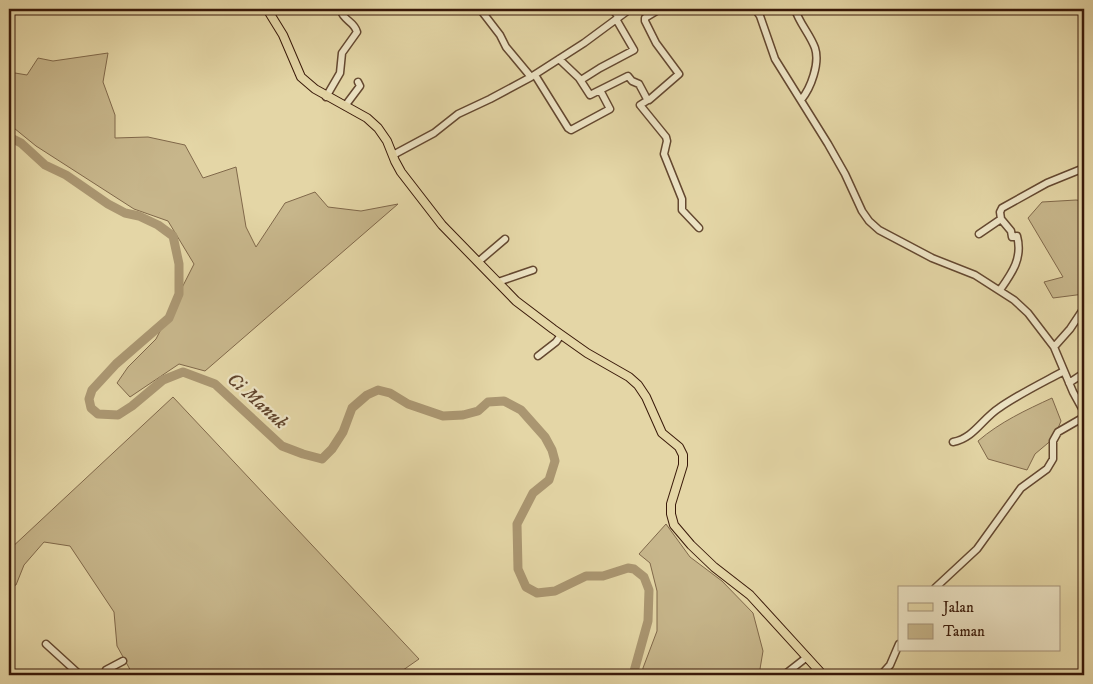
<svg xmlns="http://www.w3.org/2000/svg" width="1093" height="684" viewBox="0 0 1093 684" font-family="'IM FELL DW Pica',serif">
	<rect width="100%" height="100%" fill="#e4d6a6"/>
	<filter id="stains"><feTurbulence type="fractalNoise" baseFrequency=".004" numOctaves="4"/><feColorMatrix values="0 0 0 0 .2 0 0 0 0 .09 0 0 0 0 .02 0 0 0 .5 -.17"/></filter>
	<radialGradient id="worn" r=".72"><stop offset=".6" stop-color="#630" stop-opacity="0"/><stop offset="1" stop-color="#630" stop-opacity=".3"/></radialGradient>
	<path fill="#c7b68b" stroke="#80684a" d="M108,53l-5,29 12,33v23l33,-1 37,8 18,33 33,-11 10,60 10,20 29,-44 30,-11 13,15 33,4 37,-7 -193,167 -26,-7 -49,33 -13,-14 11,-16 28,-28 38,-75 -26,-43 -34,-12 -98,-63 -27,-22v-52l18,3 11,-17 15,3z
		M1076,200l8,1v93l-31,4 -9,-16 19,-5 -35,-59 14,-16z
		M173,397l246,262 -23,16h-32l-7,-3 -7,3h-217l-16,-29 -3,-34 -44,-66 -26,-4 -20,23 -8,20 -7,2v-37z
		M1052,398l9,23 -7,17 -19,16 -8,16 -39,-11 -10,-18c22,-19 48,-31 74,-43z
		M666,524l24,33 32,24 31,32 10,38 -4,24h-117l1,-7 14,-37v-40l-7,-28 -11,-9z"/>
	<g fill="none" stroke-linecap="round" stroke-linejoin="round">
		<path stroke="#aa9671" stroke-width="9" d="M9,137l12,6 24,22 21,10 42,29 17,9 14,3 19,9 15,11 6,28v30l-10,24 -53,46 -24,26 -3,9 2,9 7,6 20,1 14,-9 31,-26 20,-8 32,12 67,62 21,8 19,5 10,-10 11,-17 9,-24 15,-13 11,-5 12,3 18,11 35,12 20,-1 15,-4 10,-9 16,-1 17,9 24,27 7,13 3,11 -6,19 -16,13 -16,31 1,45 8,18 11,6 18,-2 31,-15h17l25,-8 6,1 10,8 5,13 -1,31 -15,54"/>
		<defs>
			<path id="minor" d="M480,9l20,26 6,12 25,30
				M612,9l7,8
				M755,9l5,7 15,43 53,85 17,30 17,37 7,10 10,9 53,28 43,17 39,25 14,13 26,34 19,45 11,20
				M795,9c4,14 15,25 20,39 5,15 -4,40 -14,52
				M559,59l20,19 11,17 38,-19 4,5 7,3 8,15 2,1 30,-26 -23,-31 -11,-22v-3l10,-6 2,-3
				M535,75l33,53 3,2 39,-21 -10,-19
				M581,80l19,-12 34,-18 -18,-31
				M326,97l14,-24 2,-20 15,-21c-3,-11 -13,-11 -16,-21
				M648,100l-8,5 26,32 1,4 -3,13 18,45v11l17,18
				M345,106l15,-20 -2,-4
				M393,155l41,-22 24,-19 32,-15 41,-22 53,-34 46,-34
				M1001,219l-1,-7 2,-4 45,-25 37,-15
				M979,234l22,-15 10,12 1,6 5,-1c6,22 -5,37 -17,54
				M478,262l27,-23
				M498,282l35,-12
				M1054,347l16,-18 14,-21
				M538,356l18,-14 5,-7
				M1069,383l15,-10
				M953,442c21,-4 29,-23 46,-34 20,-14 43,-25 65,-37
				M935,588l42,-39 44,-61 26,-19 6,-10v-18l5,-9 26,-15
				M46,644l34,31
				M107,675l-2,-3 1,-2 17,-9
				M784,675l23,-18
				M881,675l9,-10 9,-21"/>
			<path id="major" d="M267,9l16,26 18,42 14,12 52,29 11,10 9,13 8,20 6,11 41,53 74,76 37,28 34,24 42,24 9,8 8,12 16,36 17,14 4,8v10l-12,39v10l3,11 17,20 23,22 36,28 73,80"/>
		</defs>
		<use href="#minor" stroke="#644830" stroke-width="9"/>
		<use href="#major" stroke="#391909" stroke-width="10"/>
		<use href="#minor" stroke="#ede4c5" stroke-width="6"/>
		<use href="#major" stroke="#e4d6a6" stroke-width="8"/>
	</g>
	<g text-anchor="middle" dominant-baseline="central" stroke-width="4.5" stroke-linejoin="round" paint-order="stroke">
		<g font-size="19" font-style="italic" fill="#61452d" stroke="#ede4c5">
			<text transform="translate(257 401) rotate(42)">Ci Manuk</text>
		</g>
	</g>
	<rect width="1093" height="684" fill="none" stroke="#e4d6a6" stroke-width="30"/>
	<rect x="10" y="10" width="1073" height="664" fill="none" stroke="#391909" stroke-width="2.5"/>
	<rect x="15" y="15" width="1063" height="654" fill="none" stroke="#391909"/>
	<rect x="898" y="586" width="162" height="65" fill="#ede4c5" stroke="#a5937a"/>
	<rect x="908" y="603" width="25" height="8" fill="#e4d6a6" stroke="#a5937a"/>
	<text x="943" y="612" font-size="15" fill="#391909">Jalan</text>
	<rect x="908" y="624" width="25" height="15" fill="#c7b68b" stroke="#a5937a"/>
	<text x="943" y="636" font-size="15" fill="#391909">Taman</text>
	<rect width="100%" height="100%" filter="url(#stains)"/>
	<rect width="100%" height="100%" fill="url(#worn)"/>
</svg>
